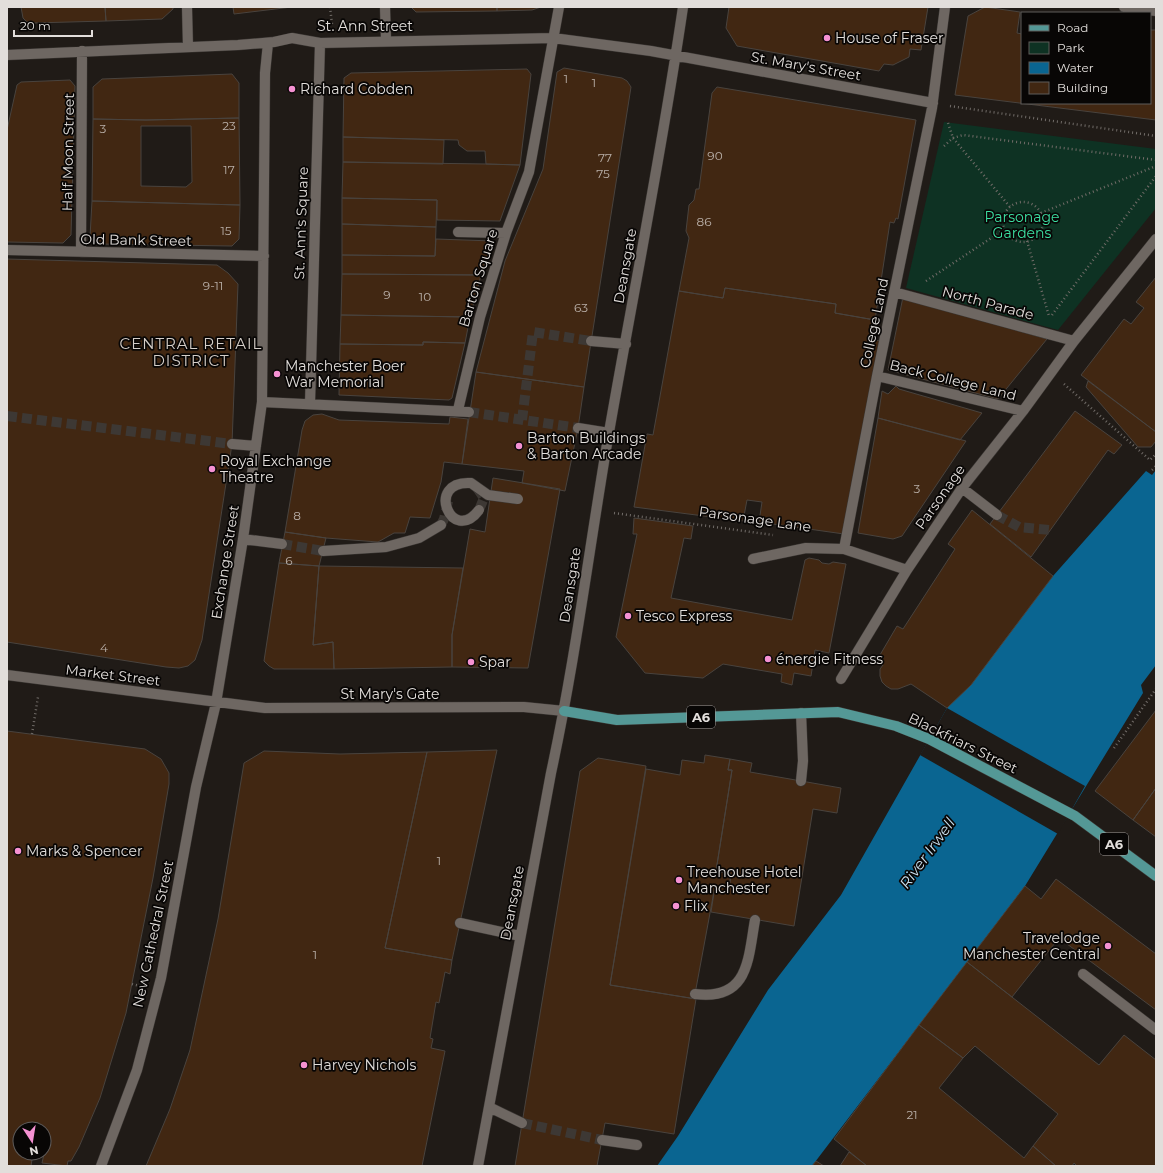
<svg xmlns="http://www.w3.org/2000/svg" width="1163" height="1173" viewBox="0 0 1163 1173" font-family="Montserrat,sans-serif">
	<rect width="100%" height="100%" fill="#201b17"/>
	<path fill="#0e3223" d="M944,122l212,27v59l-98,122 -152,-42z"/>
	<path fill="#0a6591" d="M1156,470v195l-15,20 2,8 -118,193 -213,280h-155l21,-30 90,-146 73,-95 106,-187 106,-132 93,-105 6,4z"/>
	<path fill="#201b17" d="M947,708l138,78 -27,48 -138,-79z"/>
	<path fill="#412712" stroke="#49433e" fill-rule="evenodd" d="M21,7h84l1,14 -73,2 -6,-1 -4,-4z
		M105,7h68v2l-11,10 -56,2z
		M233,7h59l-58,7z
		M411,7h86v4l-81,1z
		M497,7h44l-9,3 -35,1z
		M729,7h199l-7,43 -11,-1 -1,8 -16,8 -9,-1 -5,7 -142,-25 -11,-18z
		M985,7l35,5 -3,21 5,1v69h128v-73h6v90l-201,-25 13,-79z
		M564,68l58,10 5,3 4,6 -47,300 -108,-15 29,-111 38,-92 14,-97z
		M527,69l4,5 -11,91 -34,-1 -1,-13h-18l-8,-6 -1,-5 -115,-3 1,-59 7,-5z
		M232,74l7,9v35l-93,2 -53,-1v-32l9,-8z
		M70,80l5,6 -4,149 -8,8 -56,-1v-112l10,-45 4,-3z
		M717,87l199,33 -18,99 -2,-1 -2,5 -4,-1 -15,98 -40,-7 1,-9 -111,-16 -2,10 -44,-7 10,-53 -3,-7 3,-26 5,-5 2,-11h3l13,-96z
		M239,118l1,87 -148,-4 1,-82 53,1zM141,126h50l1,56 -6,5 -45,-1z
		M343,137l101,3 -1,24 -100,-2z
		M343,162l143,2 34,1 -20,56 -63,-1v-20l-95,-2z
		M342,198l95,2 -1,27 -94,-3z
		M92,201l148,4 -1,34 -7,7 -135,-2 -7,-7z
		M342,224l94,3 -1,29 -93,-1z
		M436,239l57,2 -12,34 -139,-1v-19l93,1z
		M7,259l210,6 11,8 10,11 -6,160 -30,196 -7,20 -7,6 -9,2 -13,-1 -159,-25z
		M342,274l139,1 -11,42 -129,-2z
		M1156,277v155l-75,-57 43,-56 7,5 13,-16 -8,-6z
		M725,288l111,16 -1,9 40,7 -4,19 9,2 -36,193 -85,-12 3,-20 -15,-2 -4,21 -109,-14 13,-73 6,1 26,-144 44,7z
		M903,297l144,42 -49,60 -110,-29z
		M341,315l129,2 -5,26 -42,-1v3l-83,-1z
		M423,342l42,1 -13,55 -3,2 -110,-5 1,-51 83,1z
		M476,372l108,15 -6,41 -13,63 -43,-8 2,-12 -62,-7z
		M1088,381l68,51v9l-5,6h-13l-52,-60z
		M896,386l3,3 83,24 -22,27 -82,-22 4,-27 6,3z
		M1075,411l47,34 -8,9 -6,-4 -77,107 -41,-33z
		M322,414l17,6 110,4 1,-7 18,2 -6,45 -18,-2 -3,20 -11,36 -20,-1 -5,16h-11l-16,9 -52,-4 -41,-6 17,-102 3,-9 8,-6z
		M878,418l88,23 -64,95 -9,3 -35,-6z
		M493,478l67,11 -32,179 -76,-1v-32l18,-106 15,3z
		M972,510l81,66 -82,109 -24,23 -36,-24 -13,5h-7l-5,-3 -4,-4 -2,-6v-7l3,-4 -6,-5 20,-34 6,3 52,-80 -7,-5z
		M634,518l59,8 -2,13 -7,-1 -13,60 121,22 13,-60 4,-2 10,2 3,3 7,1 4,-2 13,2 -17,89 -14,-3 -4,26 -17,-3 -2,12 -11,-3 1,-8 -59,-10 -20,14 -58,-5 -29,-36 21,-103h-4z
		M285,532l41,6 -7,28 -40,-3z
		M279,563l40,3 -6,79 20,-3 1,27h-60l-5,-3 -5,-5z
		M319,566l144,2 -11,67v32l-118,2 -1,-27 -20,3z
		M1156,710v78l-23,32 -38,-29z
		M7,731l138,18 16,10 8,14v11l-16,94 -27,135 -26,85 -21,49 -8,14h-3l-1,5 -25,-3 2,-9 -4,-1h4v-24h-24v24h13l-2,13h-24z
		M497,750l-45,210 -67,-12 42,-196z
		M264,751l76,3 87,-2 -42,196 67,12 -2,14 -5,-2 -6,31 -3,-1 -6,36 3,1 -2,9 14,3 -23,115h-276l24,-57 20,-59 28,-131 26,-156z
		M705,755l25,4 -2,11h4l-16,101 15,3 -2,14 -14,-2 -20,108 1,5 -86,-14 36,-216 34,6 2,-15 22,3z
		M598,758l48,8 -36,219 86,14 -22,135 -69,-11 -8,43h-82l65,-395z
		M730,759l22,4 -2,9 91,16 -4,25 -24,-4 -19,117 -83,-14 4,-26 14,2 2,-14 -15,-3 16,-101h-4z
		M1156,788v49l-23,-17z
		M1056,879l100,75v56l-97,-72 -47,59 -45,-35 58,-76 16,13z
		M967,962l132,103 25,-30 32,25v106h-79l-3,-3 -2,3h-16l-23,-20 25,-32 -83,-68 -12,12 -44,-33z
		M919,1025l44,33 -24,30 85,70 9,-12 23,20h-189l-33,-27z
		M849,1152l18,14h-27z
		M816,1161l8,5h-12z"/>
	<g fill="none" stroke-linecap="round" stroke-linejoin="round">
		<path stroke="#3d3834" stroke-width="10" stroke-dasharray="10 5" stroke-linecap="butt" d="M469,412l109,16
			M7,416l225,28
			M522,420l11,-88 58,9
			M477,488l7,10 -5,12
			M997,515l22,12 31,3
			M441,525l3,-6 4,-18
			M282,544l41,7
			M522,1123l80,17"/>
		<defs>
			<path id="minor" d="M187,7l1,40
				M385,7l1,33
				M1124,7l32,4
				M7,55l231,-10 36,-3 18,-4 28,5 233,-5 98,13 282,52
				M458,232l48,1
				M7,250l257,6
				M81,252l1,-201
				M894,292l180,49
				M591,341l35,3
				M877,376l146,35
				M262,402l207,10
				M310,404l10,-361
				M458,410l22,-93 26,-84 23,-61 30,-165
				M578,428l31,5
				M232,444l24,2
				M962,488l35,27
				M243,539l39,5
				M844,549l33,-173 55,-268 13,-101
				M323,551l63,-4 33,-9 22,-13
				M753,559l53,-11 38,1 63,21
				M7,675l258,33 259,-1 40,4
				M841,679l66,-109 55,-82 61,-77 51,-70 82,-102
				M801,781l2,-20 -2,-48
				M460,923l60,13
				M1083,974l73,56
				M695,994c54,7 53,-35 60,-74
				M489,1107l33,16
				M602,1140l35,5
				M101,1166l36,-96 24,-92 35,-191 20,-84 27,-164 19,-137 3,-329 3,-30
				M478,1166l73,-393c24,-111 38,-223 57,-335 25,-144 54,-287 75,-431"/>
			<path id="major" d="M564,711l53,9 221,-8 58,14 33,13 146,77 81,60"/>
		</defs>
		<use href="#minor" stroke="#3a3633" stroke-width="11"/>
		<use href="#major" stroke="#3a3633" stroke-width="11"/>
		<path stroke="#716c68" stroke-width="2.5" stroke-dasharray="1 3" stroke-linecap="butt" d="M330,7l2,17
			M950,106l206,30
			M948,123l5,15 57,69
			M944,146l9,-8 10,-3 193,25
			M1003 222a20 20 0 1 1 40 0a20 20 0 1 1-40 0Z
			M1041,213l115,-47
			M1027,241l22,75
			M926,281l79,-52
			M1052,315l104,-139
			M1064,384l86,76 6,-6
			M1152,470l4,-4
			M614,513l159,22
			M32,734l6,-37
			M1114,748l42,-59
			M132,984l8,2"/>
		<use href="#minor" stroke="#6e6762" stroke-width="10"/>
		<use href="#major" stroke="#549896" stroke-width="10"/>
		<defs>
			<path id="minor-bridge" d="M479,510c-27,36 -55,-30 -8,-27l17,12 30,4"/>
		</defs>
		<use href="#minor-bridge" stroke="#3a3633" stroke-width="11" stroke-linecap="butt"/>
		<use href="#minor-bridge" stroke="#6e6762" stroke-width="10"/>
	</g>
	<g fill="#f591d2" stroke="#080605" stroke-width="1.5">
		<circle cx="827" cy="38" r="4"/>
		<circle cx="292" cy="89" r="4"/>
		<circle cx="277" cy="374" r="4"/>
		<circle cx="519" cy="446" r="4"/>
		<circle cx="212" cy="469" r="4"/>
		<circle cx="628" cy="616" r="4"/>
		<circle cx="768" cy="659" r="4"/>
		<circle cx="471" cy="662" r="4"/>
		<circle cx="18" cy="851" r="4"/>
		<circle cx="679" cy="880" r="4"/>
		<circle cx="676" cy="906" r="4"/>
		<circle cx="1108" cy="946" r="4"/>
		<circle cx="304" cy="1065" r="4"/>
	</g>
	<g text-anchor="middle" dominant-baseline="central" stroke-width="3.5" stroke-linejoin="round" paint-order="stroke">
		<g font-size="12" fill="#bab0a9">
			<text x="566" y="78">1</text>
			<text x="594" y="82">1</text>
			<text x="229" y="125">23</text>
			<text x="103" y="128">3</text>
			<text x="715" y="155">90</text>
			<text x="605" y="157">77</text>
			<text x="229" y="169">17</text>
			<text x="603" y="173">75</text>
			<text x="704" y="221">86</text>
			<text x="226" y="230">15</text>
			<text x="213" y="285">9-11</text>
			<text x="387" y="294">9</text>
			<text x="425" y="296">10</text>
			<text x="581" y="307">63</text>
			<text x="917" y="488">3</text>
			<text x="297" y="515">8</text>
			<text x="289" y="560">6</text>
			<text x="104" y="647">4</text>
			<text x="439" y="860">1</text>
			<text x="315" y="954">1</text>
			<text x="912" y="1114">21</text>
		</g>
		<g fill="#080605" stroke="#a19d9b" stroke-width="1">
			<rect x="687" y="706" width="28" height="22" rx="3"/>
			<rect x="1100" y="833" width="28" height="22" rx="3"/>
		</g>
		<g font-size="13" font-weight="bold" fill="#e2dedb">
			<text x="701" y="717">A6</text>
			<text x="1114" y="844">A6</text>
		</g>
		<g font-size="14" fill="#e2dedb" stroke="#080605">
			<text x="365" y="26">St. Ann Street</text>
			<text transform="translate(806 66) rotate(10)">St. Mary's Street</text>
			<text transform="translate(68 152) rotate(-89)">Half Moon Street</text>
			<text transform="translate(301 223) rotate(-88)">St. Ann's Square</text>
			<text transform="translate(136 240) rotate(1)">Old Bank Street</text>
			<text transform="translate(625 266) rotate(-80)">Deansgate</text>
			<text transform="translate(478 278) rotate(-73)">Barton Square</text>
			<text transform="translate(988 303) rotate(15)">North Parade</text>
			<text transform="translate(874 323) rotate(-78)">College Land</text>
			<text transform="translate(953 380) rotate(14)">Back College Land</text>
			<text transform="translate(940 497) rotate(-55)">Parsonage</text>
			<text transform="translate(755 519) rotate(8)">Parsonage Lane</text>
			<text transform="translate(225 562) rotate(-81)">Exchange Street</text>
			<text transform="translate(570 585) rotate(-81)">Deansgate</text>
			<text transform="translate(113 675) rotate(7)">Market Street</text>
			<text x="390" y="694">St Mary's Gate</text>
			<text transform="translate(963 743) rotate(26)">Blackfriars Street</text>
			<text transform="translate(512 903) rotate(-79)">Deansgate</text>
			<text transform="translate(153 934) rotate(-78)">New Cathedral Street</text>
		</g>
		<g font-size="14" fill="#e2dedb" stroke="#080605" text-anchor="start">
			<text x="835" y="38">House of Fraser</text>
			<text x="300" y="89">Richard Cobden</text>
			<text x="285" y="366">Manchester Boer<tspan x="285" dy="16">War Memorial</tspan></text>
			<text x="527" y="438">Barton Buildings<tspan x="527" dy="16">&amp; Barton Arcade</tspan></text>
			<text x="220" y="461">Royal Exchange<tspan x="220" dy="16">Theatre</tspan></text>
			<text x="636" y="616">Tesco Express</text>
			<text x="776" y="659">énergie Fitness</text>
			<text x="479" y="662">Spar</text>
			<text x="26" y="851">Marks &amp; Spencer</text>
			<text x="687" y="872">Treehouse Hotel<tspan x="687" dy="16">Manchester</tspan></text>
			<text x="684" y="906">Flix</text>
			<text x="1100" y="938" text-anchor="end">Travelodge<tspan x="1100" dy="16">Manchester Central</tspan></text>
			<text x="312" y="1065">Harvey Nichols</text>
		</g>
		<g font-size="14" fill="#3ce0a2" stroke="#080605">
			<text x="1022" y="217">Parsonage<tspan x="1022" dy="16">Gardens</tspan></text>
		</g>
		<g font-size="15" letter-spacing="1" fill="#d5cec8" stroke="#080605">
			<text x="191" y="343">CENTRAL RETAIL<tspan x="191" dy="17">DISTRICT</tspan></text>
		</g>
		<g font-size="15" font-style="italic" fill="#c9dfee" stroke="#080605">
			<text transform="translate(927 853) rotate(-54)">River Irwell</text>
		</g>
	</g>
	<rect width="1163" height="1173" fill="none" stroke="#e2dedb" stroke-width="16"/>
	<rect x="1021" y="12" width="130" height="92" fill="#080605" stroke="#5f5c5b"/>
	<rect x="1029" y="25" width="20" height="6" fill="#549896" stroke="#5f5c5b"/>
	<text x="1057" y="32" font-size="12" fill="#e2dedb">Road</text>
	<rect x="1029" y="42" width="20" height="12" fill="#0e3223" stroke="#5f5c5b"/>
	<text x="1057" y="52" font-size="12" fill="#e2dedb">Park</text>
	<rect x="1029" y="62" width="20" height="12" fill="#0a6591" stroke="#5f5c5b"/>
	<text x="1057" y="72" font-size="12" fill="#e2dedb">Water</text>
	<rect x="1029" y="82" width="20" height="12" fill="#412712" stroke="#5f5c5b"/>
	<text x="1057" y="92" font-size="12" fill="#e2dedb">Building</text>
	<g transform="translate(32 1141) rotate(168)"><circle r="19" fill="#080605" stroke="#5f5c5b"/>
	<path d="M0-3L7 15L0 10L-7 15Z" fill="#f591d2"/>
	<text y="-6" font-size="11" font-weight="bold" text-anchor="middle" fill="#e2dedb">N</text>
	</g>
	<path d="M14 30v6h78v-6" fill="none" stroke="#e2dedb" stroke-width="2"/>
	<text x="20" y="30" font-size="12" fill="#e2dedb" stroke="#080605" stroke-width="3" paint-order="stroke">20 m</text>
</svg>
